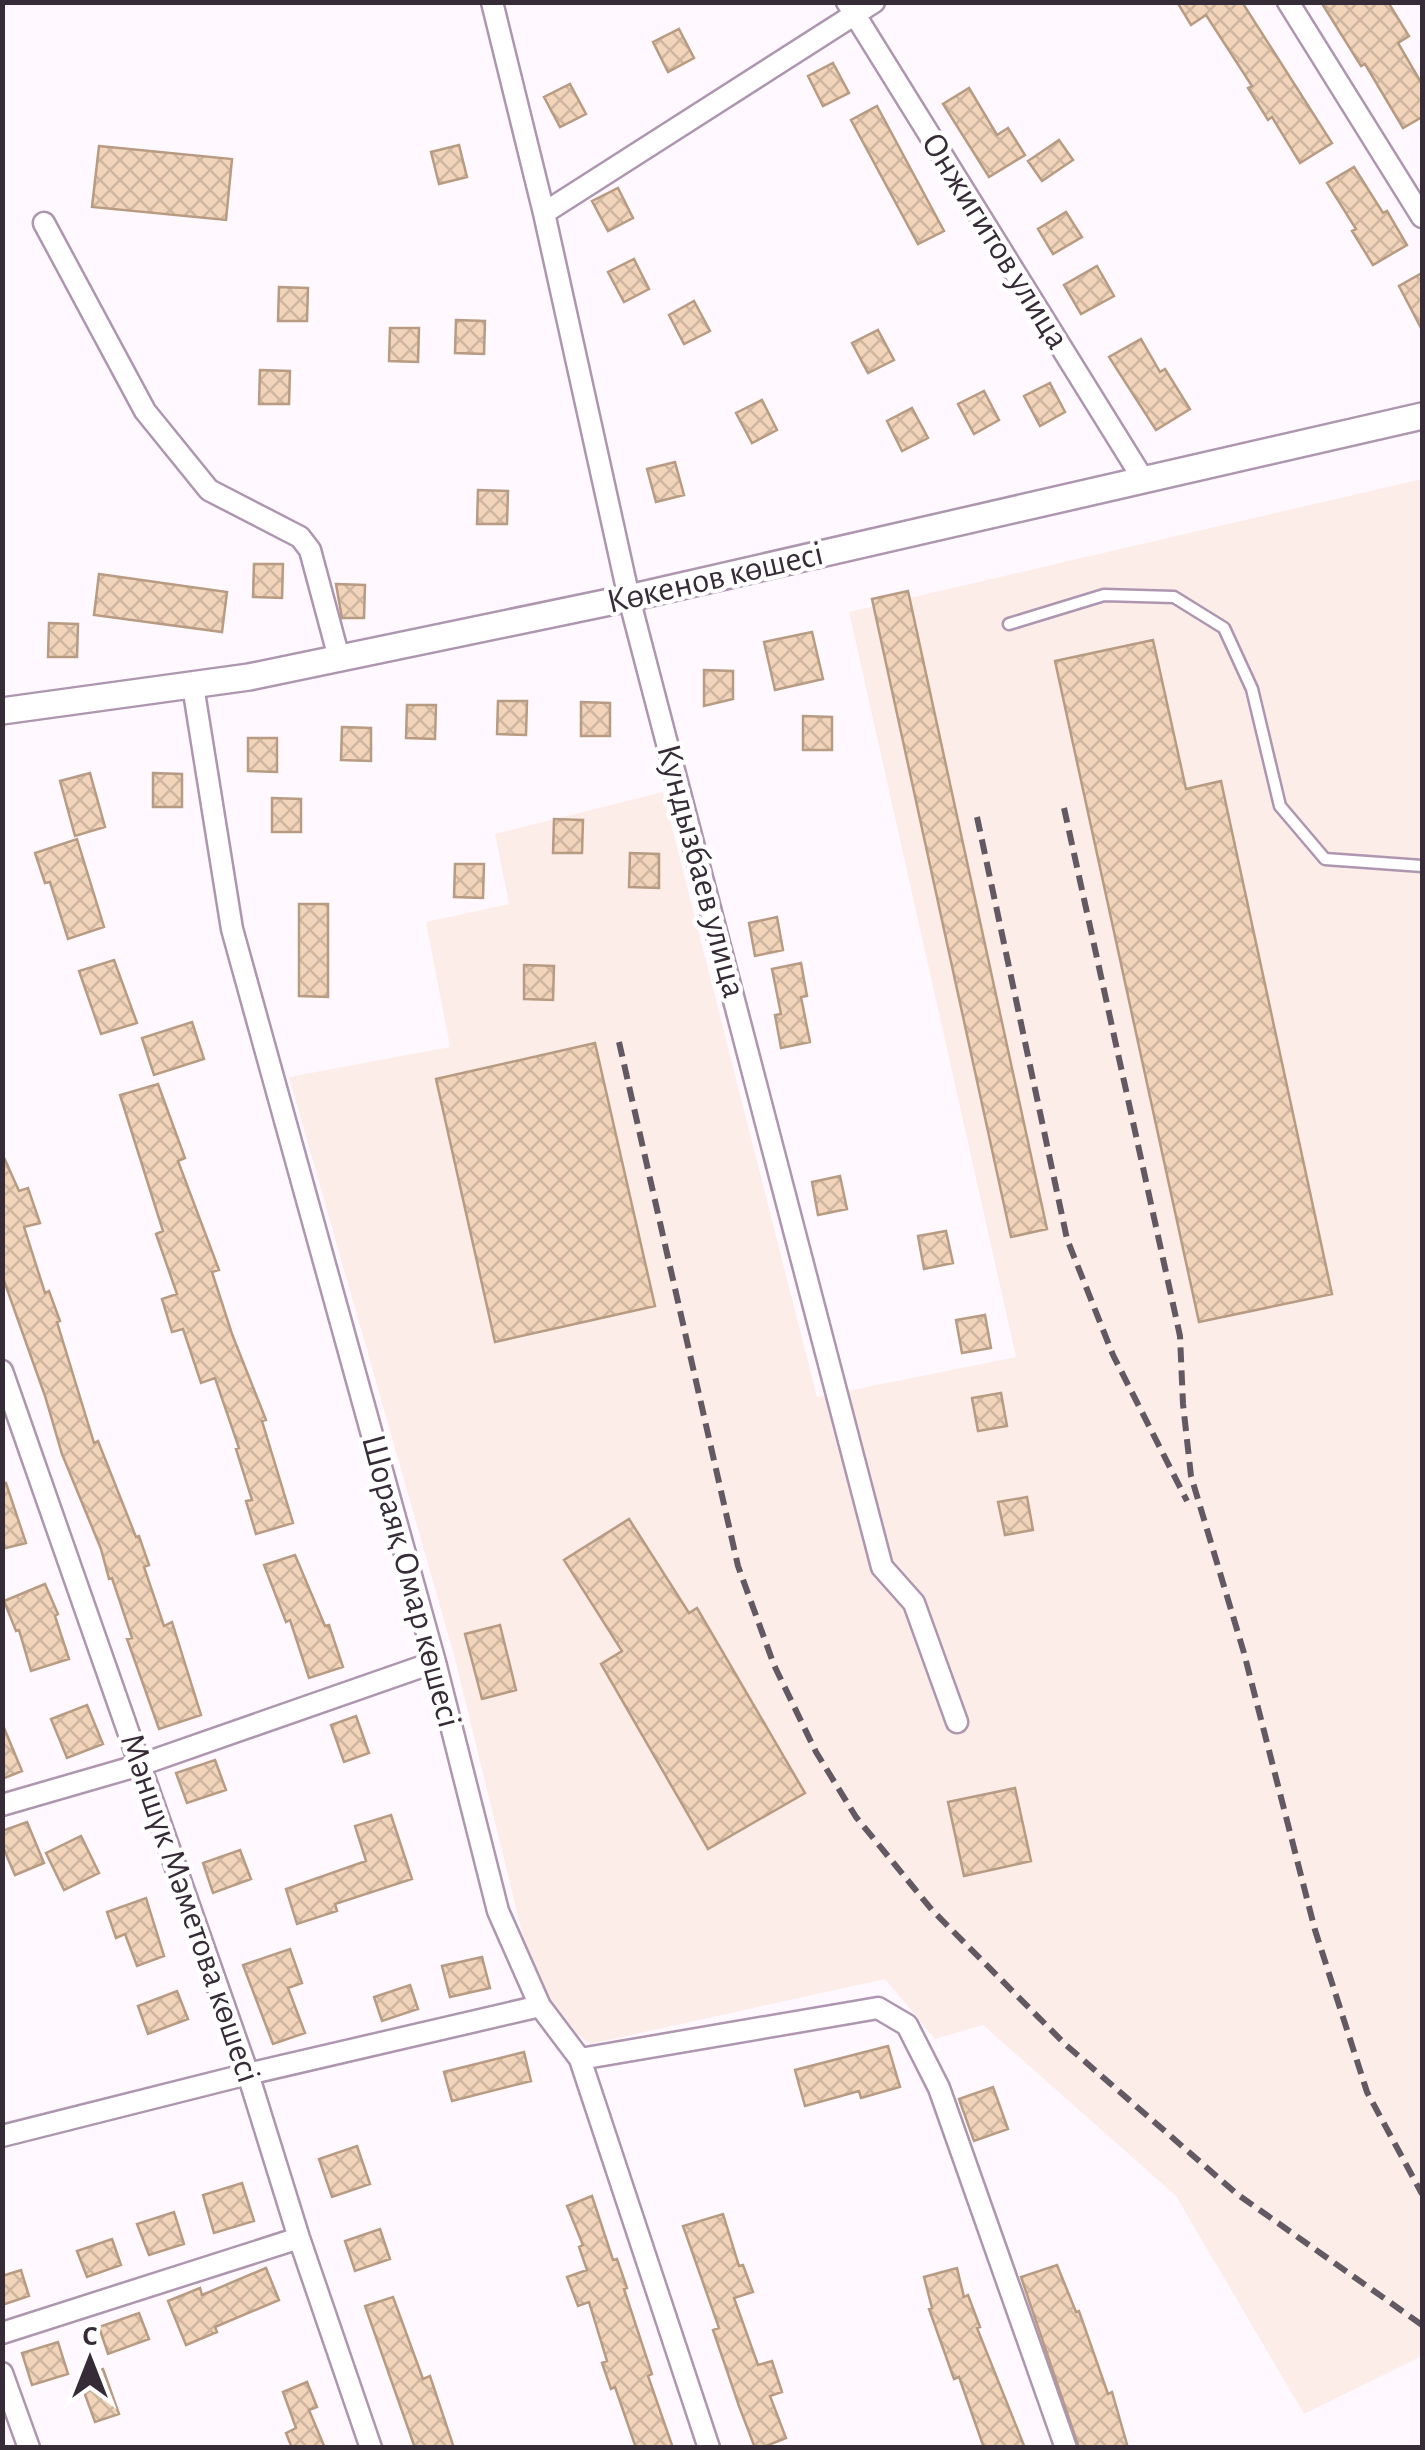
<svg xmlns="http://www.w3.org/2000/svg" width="1425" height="2450" viewBox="0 0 1425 2450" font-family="'Alegreya Sans',sans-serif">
	<defs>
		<pattern id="building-cross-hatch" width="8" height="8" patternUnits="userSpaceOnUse" patternTransform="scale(2.5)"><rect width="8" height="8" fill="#f1d4ba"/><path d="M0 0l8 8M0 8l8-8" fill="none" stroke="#cfb6a0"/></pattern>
	</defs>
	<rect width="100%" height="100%" fill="#fff9ff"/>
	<path fill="#fdede9" d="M1422,479v1877l-118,58 -128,-218 -193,-171 -48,14 -50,-60 -295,65 -50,-38 -86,-351 -165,-578 161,-30 -24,-125 83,-18 -14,-70 168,-42 154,605 199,-40 -167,-745z"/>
	<path fill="url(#building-cross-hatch)" stroke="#b79b82" stroke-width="2.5" d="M1177,2h65l90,141 -32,20 -28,-46 -4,3 -20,-32 4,-2 -46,-71 -15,10z
		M1321,2h67l21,34 -11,7 24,41v33l-19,11 -38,-64 -4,2z
		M679,29l15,29 -26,14 -15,-30z
		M833,63l16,30 -26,13 -15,-30z
		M570,84l16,30 -26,13 -16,-30z
		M969,88l28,47 11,-7 17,27 -36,22 -46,-73z
		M877,106l67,125 -26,13 -67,-124z
		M1059,140l14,20 -31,21 -14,-20z
		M459,145l8,32 -28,7 -8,-32z
		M99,146l133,13 -6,61 -134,-13z
		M1354,167l29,46 4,-2 20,34 -34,20 -21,-34 4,-2 -29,-46z
		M618,188l15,30 -25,13 -16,-30z
		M1066,212l16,25 -29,17 -15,-25z
		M634,259l15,30 -25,13 -16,-30z
		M1097,266l17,30 -33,18 -17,-29z
		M1422,273v57l-23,-44z
		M279,287l29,1 -1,33h-29z
		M694,301l16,30 -26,13 -15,-29z
		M456,320l29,1 -1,33 -29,-1z
		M390,328h29l-1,34 -29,-1z
		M878,330l16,30 -26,13 -16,-30z
		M1141,339l19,33 5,-3 25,40 -34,21 -47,-73z
		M260,370l30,1 -1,33h-30z
		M1050,383l15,29 -25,14 -16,-30z
		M984,391l15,29 -25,14 -16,-30z
		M762,400l15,30 -25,13 -16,-30z
		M912,408l16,30 -26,13 -15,-30z
		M675,462l9,33 -28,7 -9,-33z
		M478,490l30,1 -1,33h-30z
		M254,564h29l-1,34 -29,-1z
		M99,574l128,18 -5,40 -128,-17z
		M336,584l29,1 -1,33h-22z
		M908,591l139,638 -36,8 -139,-638z
		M49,623l29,1 -1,33h-29z
		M812,632l11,47 -48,11 -11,-48z
		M1153,640l33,149 35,-8 111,513 -133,28 -144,-661z
		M704,670l29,1v28l-29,7z
		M498,701h29l-1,34 -29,-1z
		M581,702l29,1v33h-29z
		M407,705h29l-1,34 -29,-1z
		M803,716l29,1v33h-29z
		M342,727l29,1v33l-30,-1z
		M248,738h29v34l-29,-1z
		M90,773l15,54 -30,9 -15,-55z
		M153,773l29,1v33h-29z
		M272,798l29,1v33h-29z
		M554,819l29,1 -1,33h-29z
		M77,839l27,88 -36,12 -18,-57 -5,1 -10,-30z
		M630,853l29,1v34l-30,-1z
		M455,864h29l-1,34 -29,-1z
		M299,904h29v93l-29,-1z
		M777,917l6,33 -28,6 -6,-33z
		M114,960l23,63 -36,11 -22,-63z
		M801,963l6,33 -6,1 9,45 -29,6 -6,-33 6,-1 -9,-45z
		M524,965l30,1 -1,34 -29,-1z
		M192,1022l12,37 -50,16 -12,-37z
		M595,1043l60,263 -160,36 -59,-263z
		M158,1084l27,74 -7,3 41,109 -7,2 20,62 34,86 -4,1 31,102 -37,11 -10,-33 6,-1 -16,-51 3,-1 -24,-70 -14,5 -18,-54 -11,3 -10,-33 15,-5 -21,-60 7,-3 -43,-136z
		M2,1153l17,38 9,-3 12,35 -16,4 21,66 4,-2 11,30 -3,1 37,121 4,-2 38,96 3,-1 10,29 -5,2 20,59 8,-4 29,93 -42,14 -32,-90 5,-1 -20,-60 -3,1 -8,-30 -39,-95 -17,-58 -43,-121z
		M840,1176l7,33 -29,6 -6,-33z
		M946,1231l7,32 -29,6 -6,-33z
		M985,1315l6,33 -29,5 -6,-33z
		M1001,1393l6,33 -29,5 -6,-33z
		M2,1483h4l20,60 -24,6z
		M1027,1497l6,33 -28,5 -7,-33z
		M629,1519l60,94 8,-5 108,185 -97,56 -107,-185 21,-13 -58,-91z
		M295,1555l30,71 4,-1 14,42 -34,11 -19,-58 -4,2 -22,-57z
		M45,1584l13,30 -3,2 14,43 -38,12 -12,-41 -3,1 -12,-30z
		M500,1625l16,65 -34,9 -17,-65z
		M87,1705l16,39 -36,14 -16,-39z
		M356,1716l13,37 -25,9 -13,-37z
		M2,1723l20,48 -20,8z
		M215,1760l11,30 -39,13 -11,-30z
		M1015,1788l16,73 -67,15 -16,-74z
		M391,1815l21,64 -77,25 2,7 -40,13 -11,-35 80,-28 -11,-35z
		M27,1822l17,41 -29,12 -13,-30v-14z
		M81,1836l18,37 -35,17 -18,-37z
		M240,1850l11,29 -38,14 -10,-30z
		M146,1898l18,58 -27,10 -12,-32 -9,4 -9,-26z
		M290,1949l12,34 -14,5 17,45 -32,11 -30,-79z
		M482,1957l8,31 -40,9 -8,-31z
		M410,1985l8,24 -36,12 -8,-24z
		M177,1991l11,28 -40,15 -10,-28z
		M888,2046l12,41 -39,11 -2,-7 -54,15 -10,-36z
		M524,2052l7,29 -79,20 -8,-29z
		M993,2087l15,42 -34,12 -15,-42z
		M357,2146l13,38 -38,13 -13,-38z
		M242,2183l12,38 -40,12 -11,-38z
		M592,2196l21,64 4,-1 10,29 -3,1 28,85 -4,2 25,72h-37l-21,-61 -4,2 -9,-26 5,-2 -18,-59 -11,4 -11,-29 20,-7 -8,-23 4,-2 -16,-39z
		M174,2212l10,32 -35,11 -12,-31z
		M723,2214l16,52 4,-1 10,27 -19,6 24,67 14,-4 10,31 -12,4 16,42 -25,10h-6l-16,-42 -26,-76 6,-2 -36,-102z
		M380,2229l10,30 -35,12 -10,-30z
		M112,2239l9,26 -34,12 -10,-26z
		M1057,2265l19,47 3,-1 29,83 4,-2 16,56h-49l-58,-171z
		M266,2268l13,32 -64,27 2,5 -31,13 -18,-44 32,-13 2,7z
		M957,2268l7,29 4,-2 12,32 -3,1 48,120h-41l-25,-71 -5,2 -25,-70 3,-1 -8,-31z
		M21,2270l8,26 -27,9v-29z
		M393,2297l30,82 7,-3 24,72h-39l-50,-142z
		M139,2313l10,26 -41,15 -9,-27z
		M58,2342l10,32 -36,11 -10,-32z
		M103,2369l16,45 -24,8 -16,-44z
		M307,2382l10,25 -8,3 16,38h-33l-6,-15 10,-5 -13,-36z"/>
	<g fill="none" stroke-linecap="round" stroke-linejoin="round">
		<defs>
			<path id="service" d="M1009,624l95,-29 70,2 50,31 28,61 28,117 45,53 97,7"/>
			<path id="minor" d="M492,2l52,211 85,385 253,969 32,36 43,119
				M847,2l296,477
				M1288,2l134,215
				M544,213l330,-211
				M44,223l101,188 64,79 91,47 10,13 29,108
				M193,686l39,243 203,733 63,249 42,95 40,53 129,389
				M2,1371l246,703 51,164 72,210
				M2,1805l138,-40 295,-103
				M580,2059l298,-51 29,17 32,63 127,360
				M2,2136l246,-62 292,-68
				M2,2333l297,-95
				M2,2373l27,75"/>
			<path id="tertiary" d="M2,711l247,-34 380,-79 793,-182"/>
		</defs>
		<use href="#service" stroke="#ae95b0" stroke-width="15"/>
		<use href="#minor" stroke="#ae95b0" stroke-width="25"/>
		<use href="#tertiary" stroke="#ae95b0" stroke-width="30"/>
		<use href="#service" stroke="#fff" stroke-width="10"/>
		<use href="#minor" stroke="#fff" stroke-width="20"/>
		<use href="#tertiary" stroke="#fff" stroke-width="25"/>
		<path stroke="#625963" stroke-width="6" stroke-dasharray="15 8" stroke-linecap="butt" d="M1064,808l116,528 3,68 8,72 53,177 71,277 52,162 55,102
			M977,817l90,422 46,116 74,146
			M619,1042l119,524 36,99 42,87 40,65 76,93 134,135 171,149 185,131"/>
	</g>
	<g text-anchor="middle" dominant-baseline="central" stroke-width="9" stroke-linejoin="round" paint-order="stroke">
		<g font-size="35" fill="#362c37" stroke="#fff">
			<text transform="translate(995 241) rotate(58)">Онжигитов улица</text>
			<text transform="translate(715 578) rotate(-13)">Көкенов көшесі</text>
			<text transform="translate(701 871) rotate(75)">Кундызбаев улица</text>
			<text transform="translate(411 1581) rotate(75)">Шораяқ Омар көшесі</text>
			<text transform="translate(190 1908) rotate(71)">Мәншүк Мәметова көшесі</text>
		</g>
	</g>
	<rect width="1425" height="2450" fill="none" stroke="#362c37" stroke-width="10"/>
	<g transform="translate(90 2360)" stroke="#ffffff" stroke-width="8" paint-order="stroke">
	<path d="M0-8L18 38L0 25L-18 38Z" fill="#362c37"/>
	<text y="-15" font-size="28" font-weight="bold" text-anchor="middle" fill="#362c37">С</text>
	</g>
</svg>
